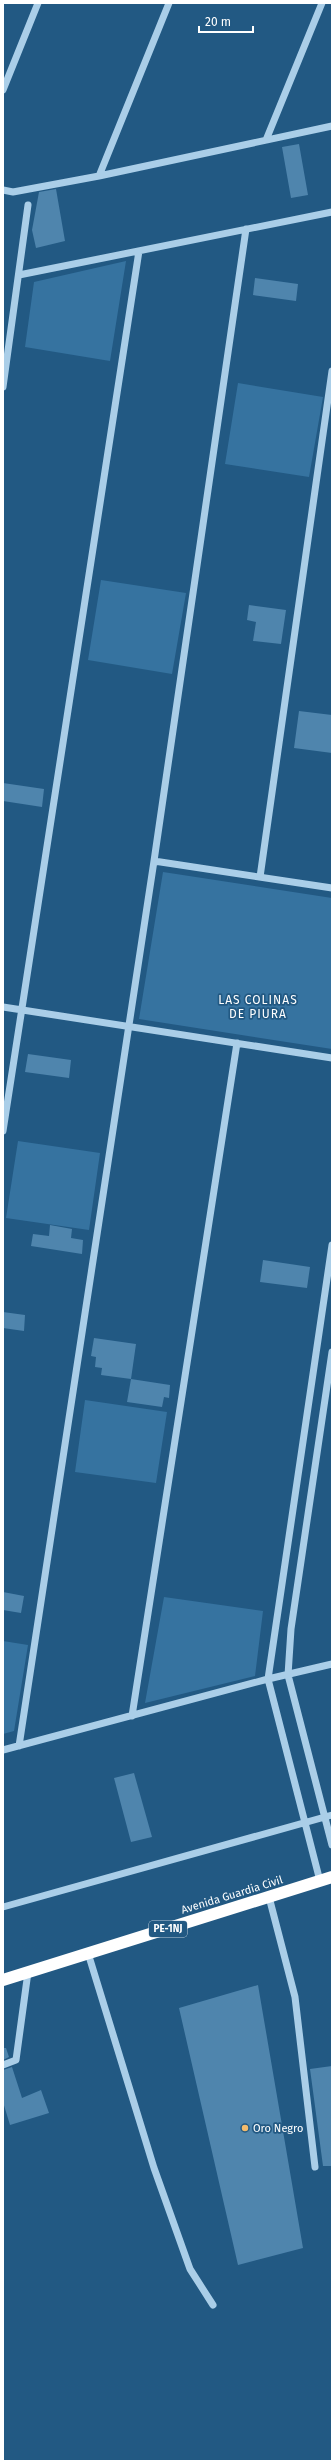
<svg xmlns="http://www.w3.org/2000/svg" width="335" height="2464" viewBox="0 0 335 2464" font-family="'Fira Sans',sans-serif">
	<rect width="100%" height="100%" fill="#225983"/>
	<path fill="#3673a0" d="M126,261l-16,100 -85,-14 9,-65z
		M238,383l85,14 -14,80 -84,-13z
		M101,580l85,13 -14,81 -84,-14z
		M163,872l169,26v151l-193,-30z
		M18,1141l82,12 -11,77 -83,-12z
		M85,1400l82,12 -11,71 -81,-11z
		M164,1597l99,14 -8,65 -110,27z
		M3,1641l25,4 -14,86 -11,3z"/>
	<path fill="#4f85ad" d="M299,144l9,51 -17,3 -9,-51z
		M56,189l9,52 -29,7 -4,-18 7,-38z
		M255,278l43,6 -2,17 -43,-6z
		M249,605l37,5 -5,34 -28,-3 3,-19 -9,-2z
		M299,711l33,4v38l-38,-5z
		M3,783l41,6 -2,18 -39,-6z
		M28,1054l43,6 -2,18 -44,-6z
		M50,1225l22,4 -1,9 12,2 -1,14 -51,-8 2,-12 16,2z
		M263,1260l47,7 -3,21 -47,-6z
		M3,1312l22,3 -1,16 -21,-3z
		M94,1338l42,6 -5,35 39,6 -1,13 -5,-1 -2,10 -35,-5 4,-23 -30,-4 1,-7 -7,-1 1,-10 -5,-1z
		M3,1592l21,4 -3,17 -18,-3z
		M134,1773l18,64 -21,5 -17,-64z
		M258,1985l45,263 -65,17 -59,-257z
		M3,2048h3l3,9 -6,3z
		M332,2066v100h-9l-13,-97z
		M12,2067l10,31 19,-8 8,23 -39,12 -7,-23v-32z"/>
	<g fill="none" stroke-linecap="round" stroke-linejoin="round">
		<path stroke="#aacee8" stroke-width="7" d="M3,90l35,-87
			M266,140l56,-137
			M99,176l70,-173
			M3,190l10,2 86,-16 233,-50
			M19,275l313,-63
			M3,387l25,-182
			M154,861l178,27
			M260,877l72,-506
			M3,1007l329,51
			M3,1131l136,-880
			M332,1352l-41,277 -3,46 44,170
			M132,1716l105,-673
			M19,1746l135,-885 92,-632
			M3,1750l265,-71 64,-15
			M320,1881l-52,-202 64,-434
			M269,1897l26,100 20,170
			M3,1907l329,-92
			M88,1953l66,215 36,101 23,36
			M3,2065l13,-5 12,-88"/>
		<path stroke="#fff" stroke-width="12" d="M3,1980l329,-103"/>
	</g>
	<circle fill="#f3bb6c" stroke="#225983" stroke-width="1.5" cx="245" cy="2128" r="4"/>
	<g text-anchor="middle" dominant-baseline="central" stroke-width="3.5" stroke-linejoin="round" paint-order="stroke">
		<rect fill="#225983" stroke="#bdcdda" stroke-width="1" x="149" y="1921" width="38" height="16" rx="3"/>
		<g font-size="10" font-weight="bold" fill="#fff">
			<text x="168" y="1929">PE-1NJ</text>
		</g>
		<g font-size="11" fill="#fff" stroke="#225983">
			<text transform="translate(232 1895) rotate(-17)">Avenida Guardia Civil</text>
		</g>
		<g font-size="11" fill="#fff" stroke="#225983" text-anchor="start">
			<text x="253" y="2128">Oro Negro</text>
		</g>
		<g font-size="12" letter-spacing="1" fill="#fff" stroke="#225983">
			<text x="258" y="1000">LAS COLINAS<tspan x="258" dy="14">DE PIURA</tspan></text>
		</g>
	</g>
	<rect width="335" height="2464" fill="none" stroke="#ffffff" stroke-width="8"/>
	<path d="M199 26v6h54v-6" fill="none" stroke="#ffffff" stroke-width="2"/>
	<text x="205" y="26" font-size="12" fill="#ffffff" stroke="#225983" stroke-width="3" paint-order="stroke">20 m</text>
</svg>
